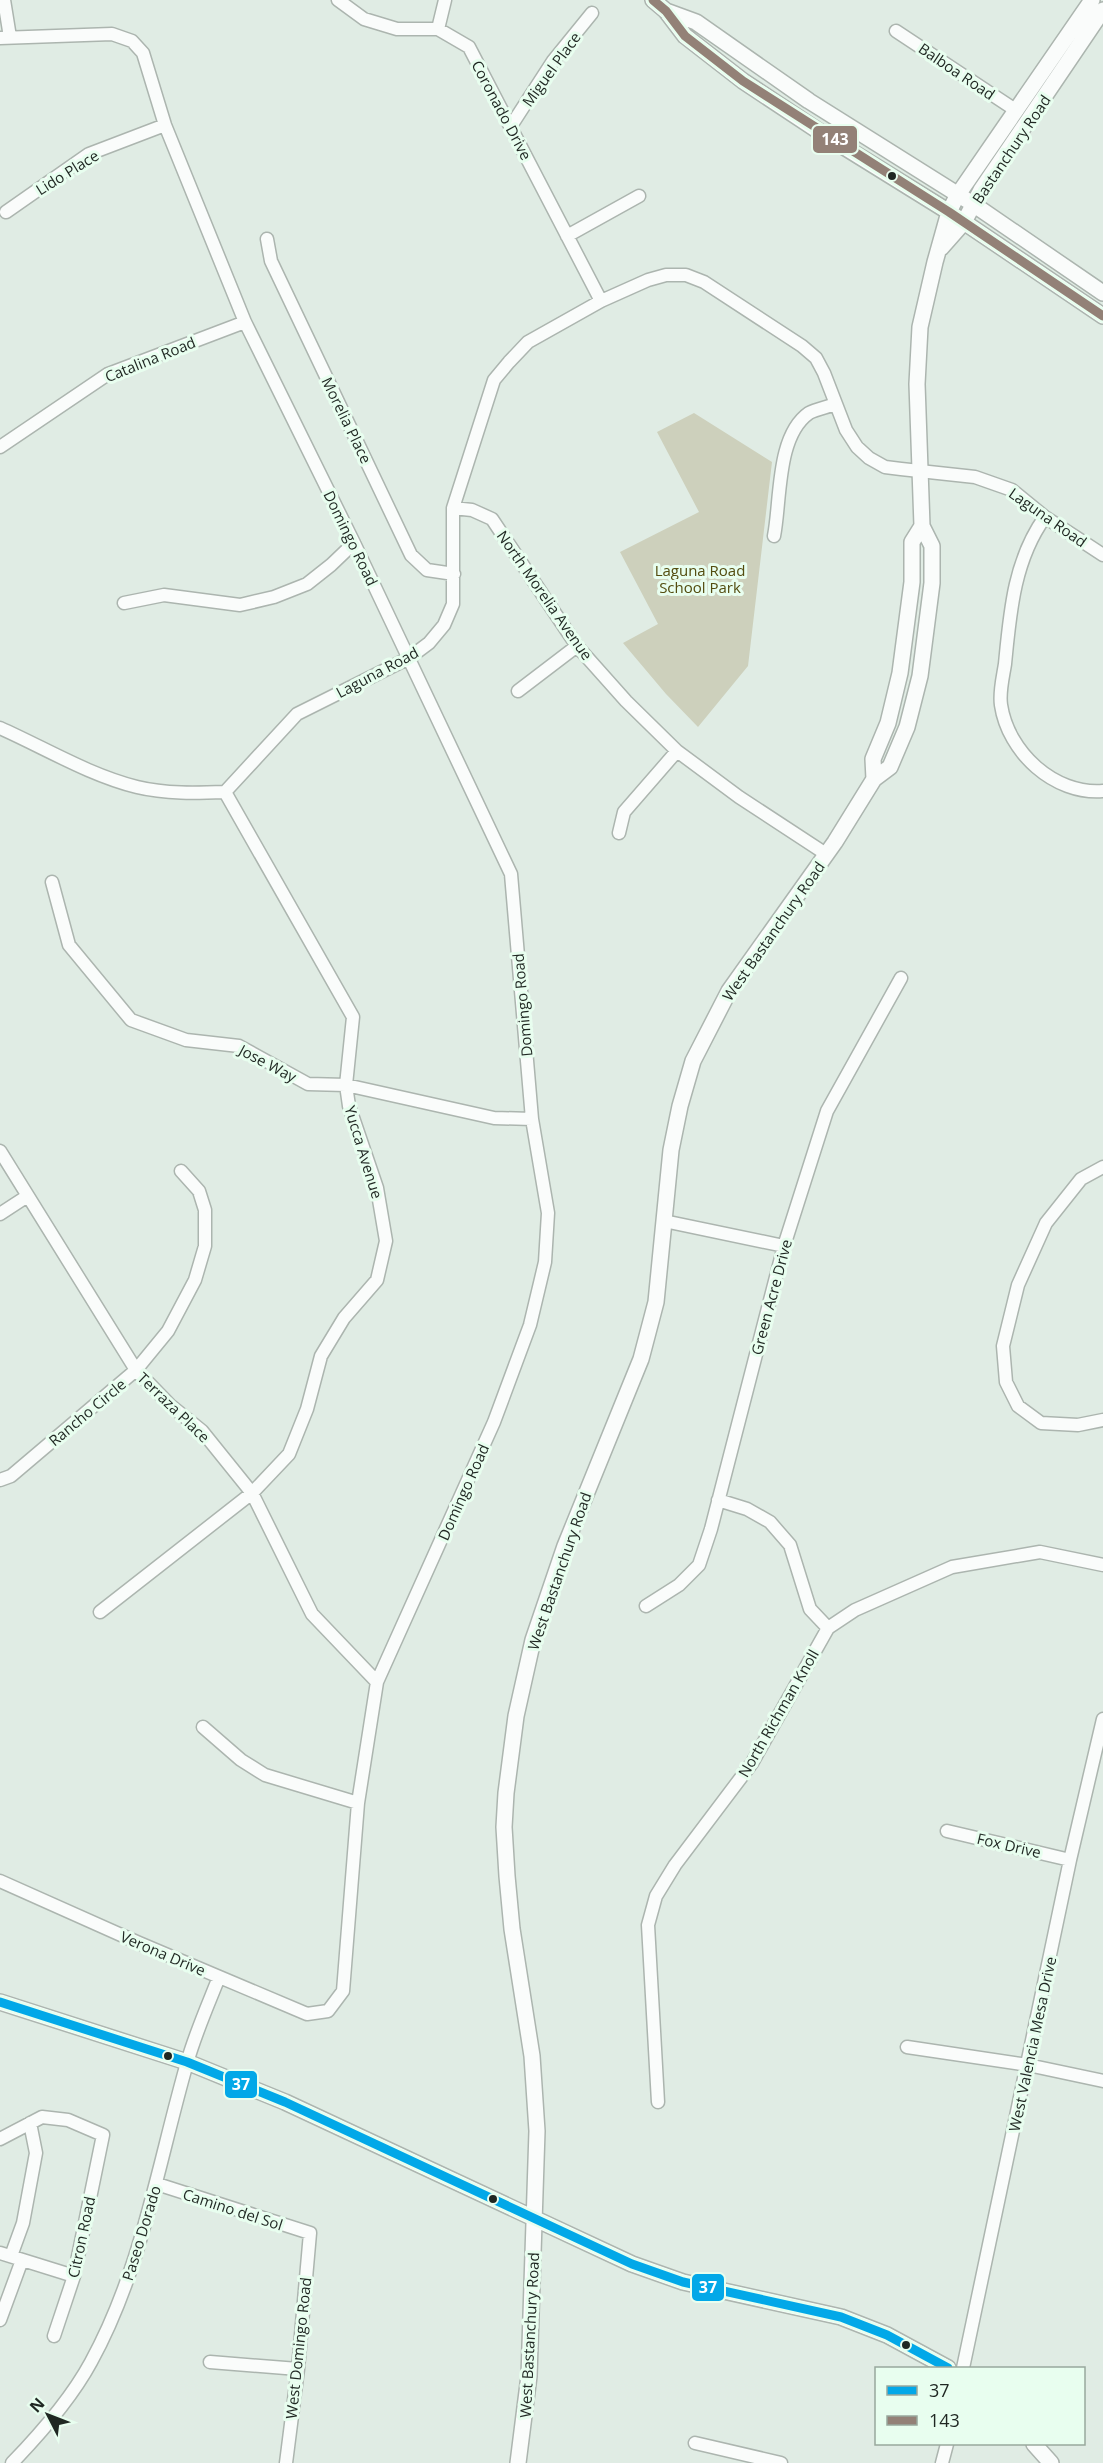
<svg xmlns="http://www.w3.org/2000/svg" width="1103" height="2463" viewBox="0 0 1103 2463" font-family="'Open Sans',sans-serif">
	<rect width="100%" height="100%" fill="#e0ece4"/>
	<path fill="#cdd0bc" d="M694,413l78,49 -24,204 -50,61 -32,-33 -43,-51 35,-19 -38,-72 79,-40 -42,-80z"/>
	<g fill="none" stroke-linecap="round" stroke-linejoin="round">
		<defs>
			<path id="minor" d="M4,0l6,37
				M338,0l26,19 33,10h41l31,18 132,254
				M438,29l7,-29
				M896,31l121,80
				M0,38l112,-4 20,7 11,12 22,72 80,197 109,221 157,331 21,245 16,94 -3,49 -15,63 -36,97 -117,260 -19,121 -15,188 -15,20 -21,3 -168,-71 -139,-62
				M511,126l42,-65 39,-48
				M6,212l83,-58 76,-29
				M567,236l72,-40
				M267,239l4,22 140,294 16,15 27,4
				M0,447l108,-73 137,-52
				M453,508l19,2 20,9 85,127 49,55 51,50 62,46 87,57
				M1045,517c-31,43 -35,95 -40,147 -2,13 -6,28 -4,41 7,47 53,90 102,86
				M774,536c7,-35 2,-100 35,-123 7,-4 19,-6 26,-9
				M124,603l40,-8 76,10 34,-8 33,-13 24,-19 23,-22
				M518,691l59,-45
				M0,728c45,20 89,47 137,59 29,7 59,6 88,5l72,-78 112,-56 20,-15 15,-18 9,-21v-96l41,-128 15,-18 19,-20 73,-41 47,-21 18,-5h20l18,7 98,64 14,12 8,15 22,57 11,17 12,11 16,9 16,2 74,8 37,13 33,27 58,38
				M619,833l5,-21 53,-61
				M52,882l17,63 62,75 55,20 53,6 69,38 38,1 148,33 38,1
				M0,1151l136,219 34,35 32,26 50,62 60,121 65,68
				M1103,1167l-22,12 -35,44 -28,62 -15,61 3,36 12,24 23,17 37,2 25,-5
				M0,1214l26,-17
				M664,1221l120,25
				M0,1480l11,-4 125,-106 32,-39 27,-51 10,-34v-36l-6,-19 -18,-20
				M718,1500l29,9 23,13 20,23 20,64 18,19
				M646,1606l33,-21 20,-20 12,-36 73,-283 43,-135 74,-133
				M100,1612l152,-119 37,-39 18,-45 14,-53 23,-38 33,-38 9,-39 -9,-53 -28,-82 -3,-21 7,-68 -128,-225
				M203,1727l38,33 24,15 93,28
				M947,1831l123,29
				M907,2047l121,18 75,16
				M658,2102l-10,-177 8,-29 19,-31 77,-102 76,-135 27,-18 97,-43 88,-15 63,13
				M0,2139l42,-22 26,3 35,15 -29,141 -20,60
				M157,2184l153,49 -12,136 -12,94
				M0,2253l74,23
				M11,2256l12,-33 13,-70 -6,-30
				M0,2320l22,-60
				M210,2362l88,7
				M963,2368l107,-508 33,-141
				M695,2443l86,20
				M12,2463c29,-30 59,-64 79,-101 51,-93 67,-198 96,-299 8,-29 21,-58 32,-86
				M942,2463l5,-19"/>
			<path id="major" d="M653,0l13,11 19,25 58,45 77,51 129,80 154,104
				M666,11l30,11 113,79 164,103 130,89
				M941,248l23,-26 17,-32 122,-180
				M874,779l-1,-20 15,-36 12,-50 12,-91v-40l10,-16
				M0,2002l187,60 98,40 347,162 51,18 158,35 46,18 61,33
				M1034,2444l17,19
				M518,2463l11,-87 8,-245 -5,-75 -20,-127 -5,-53 -3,-49 2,-34 10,-77 17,-76 32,-94 76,-187 15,-57 15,-152 9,-44 13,-45 36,-70 106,-149 39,-63 16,-12 17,-40 13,-51 12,-93v-37l-10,-20 -5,-142 3,-57 15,-65 14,-50 8,-16 135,-196"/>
		</defs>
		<use href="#minor" stroke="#acb5af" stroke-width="15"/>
		<use href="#major" stroke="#acb5af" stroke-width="18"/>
		<use href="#minor" stroke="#fafcfb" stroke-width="12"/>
		<use href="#major" stroke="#fafcfb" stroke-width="15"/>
		<defs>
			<path id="bus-1" d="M0,2002l187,60 98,40 347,162 51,18 158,35 46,18 61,33"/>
			<path id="bus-2" d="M653,0l13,11 19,25 58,45 206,131 154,104"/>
		</defs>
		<use href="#bus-1" stroke="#e8feef" stroke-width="14"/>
		<use href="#bus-2" stroke="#e8feef" stroke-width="14"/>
		<use href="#bus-1" stroke="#02a8e8" stroke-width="9"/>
		<use href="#bus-2" stroke="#938177" stroke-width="9"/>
	</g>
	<g fill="#1f2722" stroke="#e8feef" stroke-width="2">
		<circle cx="892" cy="176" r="5"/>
		<circle cx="168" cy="2056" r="5"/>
		<circle cx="493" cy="2199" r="5"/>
		<circle cx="906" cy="2345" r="5"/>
	</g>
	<g text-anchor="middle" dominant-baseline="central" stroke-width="6" stroke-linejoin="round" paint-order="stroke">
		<g font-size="15" fill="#1f2722" stroke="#e8feef">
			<text transform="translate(551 69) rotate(-54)">Miguel Place</text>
			<text transform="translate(957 71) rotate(34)">Balboa Road</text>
			<text transform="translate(502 110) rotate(62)">Coronado Drive</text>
			<text transform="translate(1011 149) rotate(-56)">Bastanchury Road</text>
			<text transform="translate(67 172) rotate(-32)">Lido Place</text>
			<text transform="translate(150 359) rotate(-22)">Catalina Road</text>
			<text transform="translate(347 420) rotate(64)">Morelia Place</text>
			<text transform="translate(1048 517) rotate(35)">Laguna Road</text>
			<text transform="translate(351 538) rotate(64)">Domingo Road</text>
			<text transform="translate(545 595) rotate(55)">North Morelia Avenue</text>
			<text transform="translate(377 672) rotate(-28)">Laguna Road</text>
			<text transform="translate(773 931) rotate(-55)">West Bastanchury Road</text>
			<text transform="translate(522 1005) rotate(-95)">Domingo Road</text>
			<text transform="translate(268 1063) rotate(28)">Jose Way</text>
			<text transform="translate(364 1152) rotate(73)">Yucca Avenue</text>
			<text transform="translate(771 1297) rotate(-75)">Green Acre Drive</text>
			<text transform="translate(174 1407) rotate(44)">Terraza Place</text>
			<text transform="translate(87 1412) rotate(-40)">Rancho Circle</text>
			<text transform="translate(463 1492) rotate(-66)">Domingo Road</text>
			<text transform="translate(559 1571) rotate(-71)">West Bastanchury Road</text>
			<text transform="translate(778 1713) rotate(-60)">North Richman Knoll</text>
			<text transform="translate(1009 1845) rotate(13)">Fox Drive</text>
			<text transform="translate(163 1953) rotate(23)">Verona Drive</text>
			<text transform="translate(1032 2044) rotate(-78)">West Valencia Mesa Drive</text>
			<text transform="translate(233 2209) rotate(18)">Camino del Sol</text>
			<text transform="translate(141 2233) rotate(-73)">Paseo Dorado</text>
			<text transform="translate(81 2237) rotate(-78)">Citron Road</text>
			<text transform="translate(529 2335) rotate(-87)">West Bastanchury Road</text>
			<text transform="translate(298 2348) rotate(-84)">West Domingo Road</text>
		</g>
		<g font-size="15" fill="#534c0f" stroke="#e8feef">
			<text x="700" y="570">Laguna Road<tspan x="700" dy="17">School Park</tspan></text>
		</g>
	</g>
	<g stroke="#e8feef" stroke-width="2">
		<rect x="812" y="125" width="46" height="29" rx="6" fill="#938177"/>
		<rect x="224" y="2070" width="34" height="29" rx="6" fill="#02a8e8"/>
		<rect x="691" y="2273" width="34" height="29" rx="6" fill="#02a8e8"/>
	</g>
	<g font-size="16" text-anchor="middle" font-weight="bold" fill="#fff">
		<text x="835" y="145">143</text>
		<text x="241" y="2090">37</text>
		<text x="708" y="2293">37</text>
	</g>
	<rect x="875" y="2367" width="210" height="78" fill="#e8feef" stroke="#98a89d" stroke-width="1.5"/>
	<rect x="887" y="2386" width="30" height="9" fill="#02a8e8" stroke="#98a89d" stroke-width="1.5"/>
	<text x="929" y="2397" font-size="18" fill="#1f2722">37</text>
	<rect x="887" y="2416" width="30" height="9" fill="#938177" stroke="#98a89d" stroke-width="1.5"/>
	<text x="929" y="2427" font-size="18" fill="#1f2722">143</text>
	<g transform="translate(48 2415) rotate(312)" stroke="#e8feef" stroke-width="4.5" paint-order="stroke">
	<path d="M0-4.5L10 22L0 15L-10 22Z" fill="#1f2722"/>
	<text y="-9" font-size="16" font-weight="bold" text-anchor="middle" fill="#1f2722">N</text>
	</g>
</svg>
